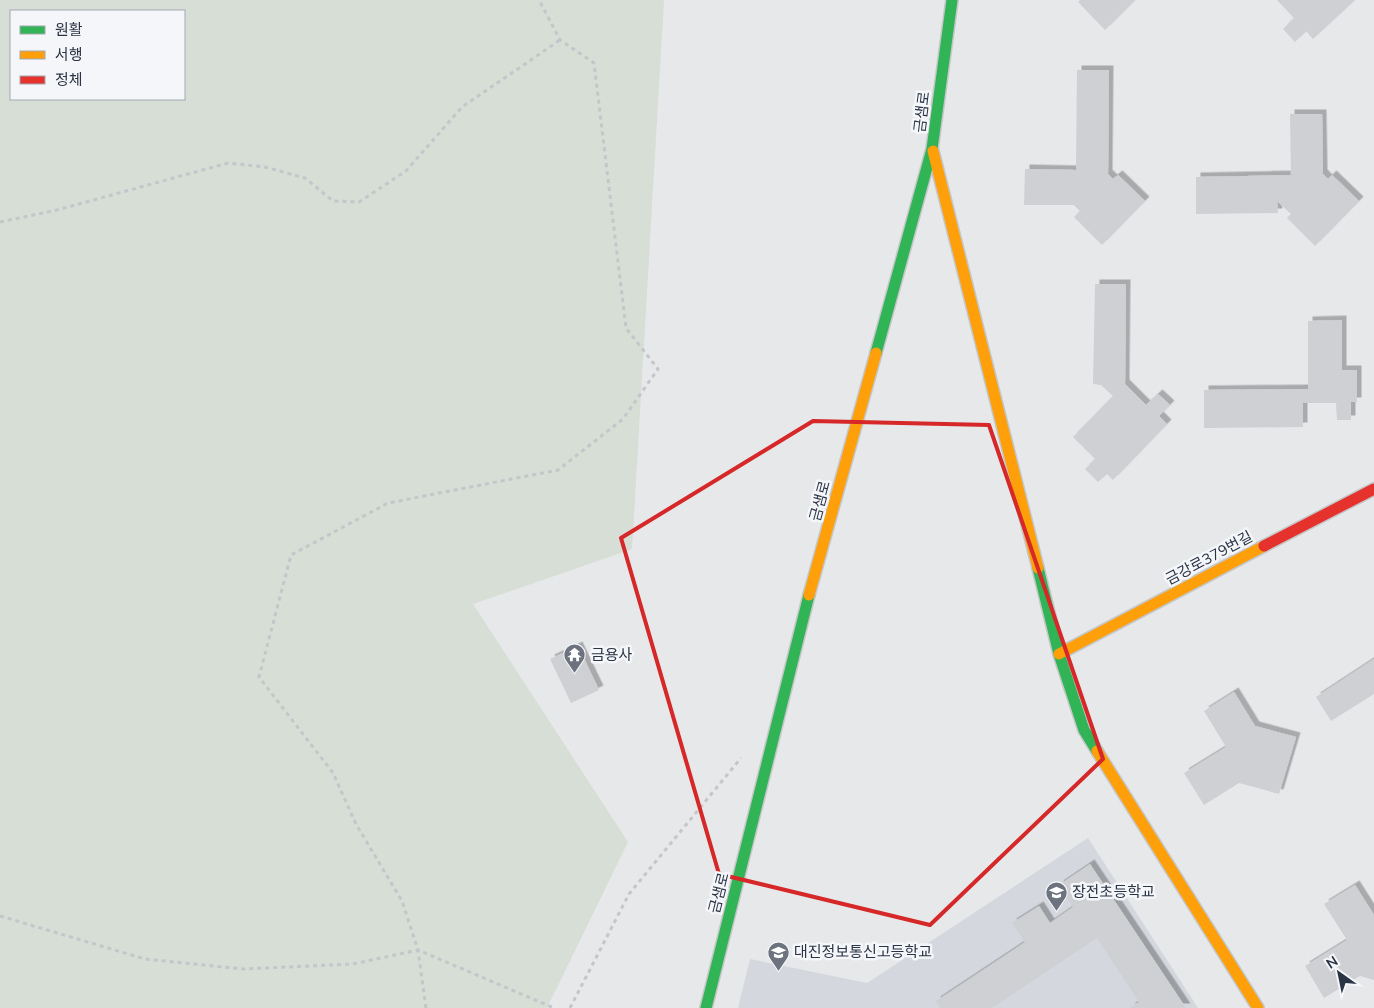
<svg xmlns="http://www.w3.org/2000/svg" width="1374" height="1008" viewBox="0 0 1374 1008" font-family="'Nunito Sans','Noto Sans KR',sans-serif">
	<defs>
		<filter id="shadow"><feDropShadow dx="4.5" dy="-4.5" stdDeviation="0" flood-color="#0004"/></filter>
	</defs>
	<rect width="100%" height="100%" fill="#e6e8ea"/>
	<path fill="#d4d7dd" d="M1088,838l110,170h-460l12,-49 117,24z"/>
	<path fill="#d6ded6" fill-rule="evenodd" d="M0,0h664l-32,549 -159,55 155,238 -81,166h-547zM11,11h173v88h-173z"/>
	<path fill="#ced0d3" filter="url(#shadow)" d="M1080,0h55l-30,30 -27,-28z
		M1277,0h78l-42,39 -7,-8 -11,11 -12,-13 11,-11z
		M1077,70h32l-1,104 5,5 5,-4 27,26 -43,44 -28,-28 6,-6 -6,-6h-50l1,-36 51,1z
		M1290,114h32l1,60 5,5 4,-4 27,26 -44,45 -28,-28 4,-4 -14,-13 1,12 -82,1v-37l95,-2z
		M1095,284h31l-1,100 21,21 12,-11 12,11 -11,11 8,8 -54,56 -6,-6 -9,8 -13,-13 10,-10 -22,-22 40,-41 -12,-11 -8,-1z
		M1342,320v50h15v32h-6v18h-14l-1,-17h-33v24l-99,1v-38l104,-1v-68z
		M578,646l21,44 -28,13 -21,-44z
		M1374,659v35l-43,27 -15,-24z
		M1234,692l21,34 41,11 -17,57 -40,-11 -35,22 -20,-32 42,-26 -22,-36z
		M1090,864l96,144h-56l9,-6 -42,-64 -105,70h-52l-4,-7 89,-59 -13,-19 27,-17 11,17 23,-16 -14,-22z
		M1355,885l19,30v65l-14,-4 -36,22 -19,-32 42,-26 -23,-36z"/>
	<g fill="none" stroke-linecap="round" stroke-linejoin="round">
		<defs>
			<path id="fast" d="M876,353l56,-204 20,-149
				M1038,568l21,86 25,76 13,21
				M706,1008l103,-413"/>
			<path id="slow" d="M933,151l105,417
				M809,595l67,-242
				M1059,654l205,-108
				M1097,751l161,257"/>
			<path id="jam" d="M1264,546l110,-57"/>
		</defs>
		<use href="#fast" stroke="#c4c6c8" stroke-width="14"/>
		<use href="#slow" stroke="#c4c6c8" stroke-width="14"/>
		<use href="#jam" stroke="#c4c6c8" stroke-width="14"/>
		<path stroke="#c5c6ca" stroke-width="3" stroke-dasharray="4 4" stroke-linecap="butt" d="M0,222l57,-12 171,-47 37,4 40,11 28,23 26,1 47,-31 56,-64 98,-67
			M0,916l145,43 98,10 110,-5 65,-14 136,58
			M426,1008l-8,-58 -16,-49 -46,-77 -23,-51 -74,-96 32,-122 97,-52 170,-33 65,-51 35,-50 -32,-41 -32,-265 -34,-23 -21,-40
			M570,1008l59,-114 112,-136"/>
		<use href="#fast" stroke="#30b455" stroke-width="11"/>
		<use href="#slow" stroke="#ff9f0a" stroke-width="11"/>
		<use href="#jam" stroke="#e5322d" stroke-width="11"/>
	</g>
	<path fill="none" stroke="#d62828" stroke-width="4" stroke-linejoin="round" d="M813,421l176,4 114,334 -173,166 -211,-51 -98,-336z"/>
	<defs>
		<symbol id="temple-pin" viewBox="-11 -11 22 30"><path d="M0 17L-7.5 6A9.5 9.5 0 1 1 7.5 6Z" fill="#6c737f" stroke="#f4f6f9"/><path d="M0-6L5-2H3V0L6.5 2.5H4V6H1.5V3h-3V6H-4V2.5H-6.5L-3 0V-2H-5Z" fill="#fff"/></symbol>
		<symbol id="school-pin" viewBox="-11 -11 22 30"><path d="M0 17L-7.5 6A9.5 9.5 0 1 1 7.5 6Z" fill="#6c737f" stroke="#f4f6f9"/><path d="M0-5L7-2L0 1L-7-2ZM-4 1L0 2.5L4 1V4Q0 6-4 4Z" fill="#fff"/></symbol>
	</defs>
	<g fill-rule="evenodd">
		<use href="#temple-pin" x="562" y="642" width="25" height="34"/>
		<use href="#school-pin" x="1044" y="880" width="25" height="34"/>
		<use href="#school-pin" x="766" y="940" width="25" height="34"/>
	</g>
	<g text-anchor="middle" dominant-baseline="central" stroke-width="5" stroke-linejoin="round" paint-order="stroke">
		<g font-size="15" fill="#2b3445" stroke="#f4f6f9">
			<text transform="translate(922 112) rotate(-83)">금샘로</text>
			<text transform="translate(820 501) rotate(-75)">금샘로</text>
			<text transform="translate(1209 558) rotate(-28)">금강로379번길</text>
			<text transform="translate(719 893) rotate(-76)">금샘로</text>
		</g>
		<g font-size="15" fill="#2b3445" stroke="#f4f6f9" text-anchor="start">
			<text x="591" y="655">금용사</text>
			<text x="1072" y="892">장전초등학교</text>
			<text x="794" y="952">대진정보통신고등학교</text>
		</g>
	</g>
	<rect x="10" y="10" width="175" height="90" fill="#f4f6f9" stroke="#a4a8b1"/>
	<rect x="20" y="26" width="25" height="8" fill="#30b455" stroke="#a4a8b1"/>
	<text x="55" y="35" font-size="15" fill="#2b3445">원활</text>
	<rect x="20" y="51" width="25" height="8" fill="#ff9f0a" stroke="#a4a8b1"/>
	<text x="55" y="60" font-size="15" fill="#2b3445">서행</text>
	<rect x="20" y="76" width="25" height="8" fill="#e5322d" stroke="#a4a8b1"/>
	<text x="55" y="85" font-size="15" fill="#2b3445">정체</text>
	<g transform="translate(1339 973) rotate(327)" stroke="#f4f6f9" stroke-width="4" paint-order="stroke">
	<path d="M0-4L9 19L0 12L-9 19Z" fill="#2b3445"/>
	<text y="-8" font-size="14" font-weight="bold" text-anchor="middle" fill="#2b3445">N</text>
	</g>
</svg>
